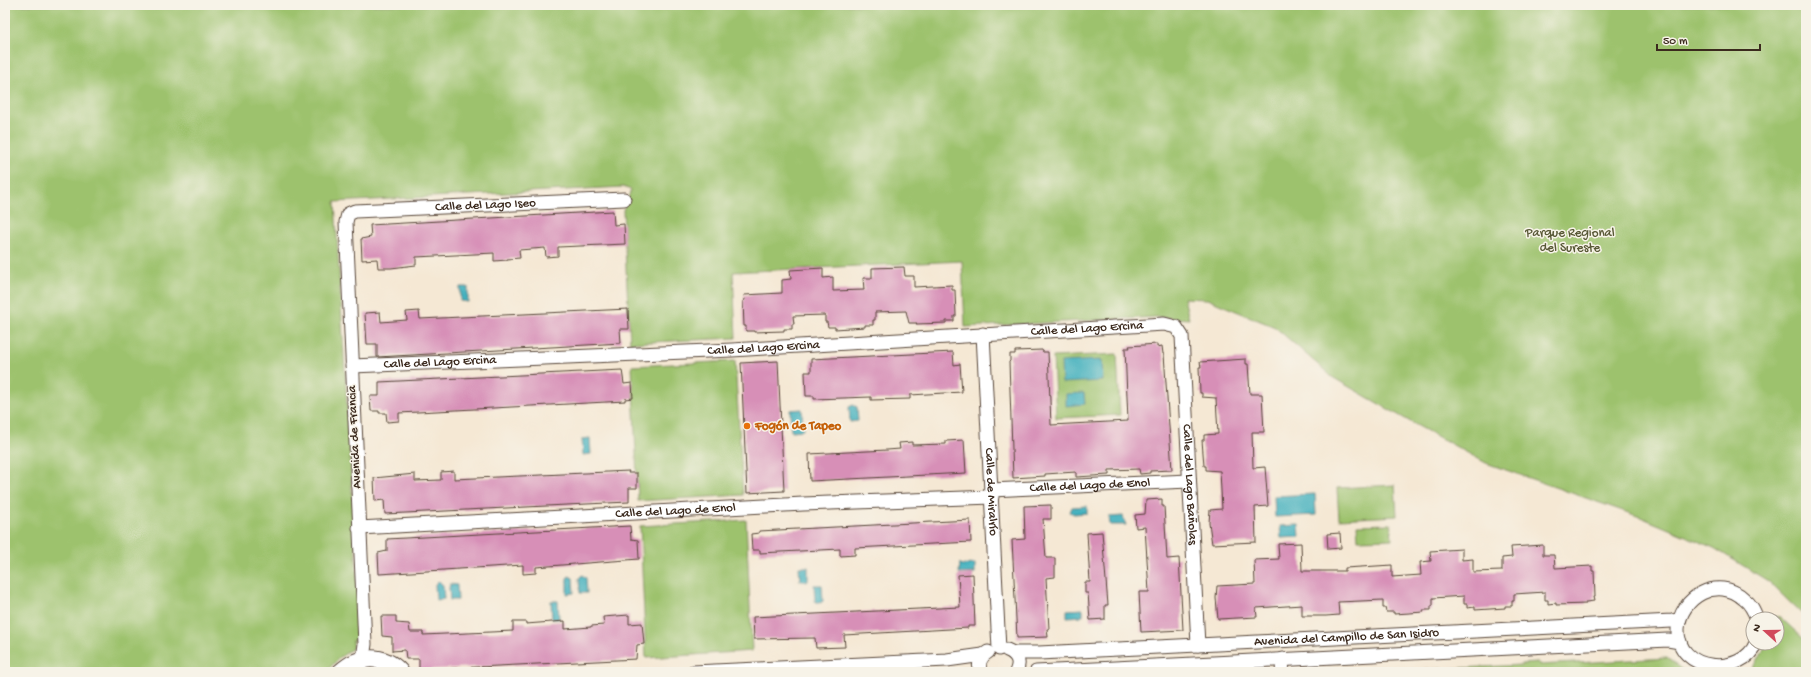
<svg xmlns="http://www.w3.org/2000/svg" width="1811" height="677" viewBox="0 0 1811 677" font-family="'Gochi Hand',sans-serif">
	<rect width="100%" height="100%" fill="#f7f3e8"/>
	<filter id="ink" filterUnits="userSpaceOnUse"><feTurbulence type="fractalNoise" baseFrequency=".025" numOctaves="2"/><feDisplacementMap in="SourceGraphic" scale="8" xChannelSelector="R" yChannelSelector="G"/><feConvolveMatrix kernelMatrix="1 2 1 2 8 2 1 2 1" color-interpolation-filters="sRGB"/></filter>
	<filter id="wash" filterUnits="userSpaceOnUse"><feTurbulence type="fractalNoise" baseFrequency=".012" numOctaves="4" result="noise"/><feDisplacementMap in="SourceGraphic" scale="16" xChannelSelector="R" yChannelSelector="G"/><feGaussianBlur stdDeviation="0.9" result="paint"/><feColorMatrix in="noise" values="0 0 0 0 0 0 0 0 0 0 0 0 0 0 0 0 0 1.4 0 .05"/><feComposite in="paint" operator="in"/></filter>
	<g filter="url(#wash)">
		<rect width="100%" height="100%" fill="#f5e8d4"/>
		<path fill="#9dc26d" stroke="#6c7646" d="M5,5h1801v613l-38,-37 -54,-33 -71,-30 -157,-55 -77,-42 -77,-44 -57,-50 -68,-28 -23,-1 5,21 -32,-2 -192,10 -3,-66 -229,11 3,66 -106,5 -7,-133 8,-20 -8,-3 -288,15 24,409 -1,29h-5l-1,9 -13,9 -13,14h-321z
			M1117,354l3,61 -64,3 -3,-61z
			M735,361l8,134 -105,6 -6,-135z
			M1395,485l2,31 -58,3 -2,-31z
			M746,520l6,131 -106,7 -6,-132z
			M1391,524l1,15 -34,1 -1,-15z
			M1768,616l12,1 26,24v31h-60c11,-6 16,-18 20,-29h11v-24h-9z
			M1667,658l18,14h-307l144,-7v-1l16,-1 1,2z"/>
		<path fill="#42b0be" stroke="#3e6d6e" d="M460,287h8v15l-8,-1z
			M1102,360l1,21 -41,2 -1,-21z
			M1084,393l1,11 -19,2v-12z
			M853,405l4,2 1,14 -8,1 -1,-15z
			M802,409l1,21 -12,1 -1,-21z
			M590,438l1,16 -8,1 -1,-16z
			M1315,494l1,21 -41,2 -1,-21z
			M1087,506v7l-13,1 -4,-2 2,-5z
			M1123,516l3,9h-16l-1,-8z
			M1299,525l1,12 -19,1 -1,-12z
			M960,563l2,2 13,-1v9l-16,1z
			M799,567h9v14h-8z
			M582,575l4,3 1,15h-7l-1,-15z
			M569,576l4,2 1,15 -7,1v-16z
			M439,581l4,4 1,14 -8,1 -1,-15z
			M450,584l7,1 1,15h-8l-1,-12z
			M814,585h8l1,16 -3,2 -5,-2z
			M551,601h7l1,18h-7z
			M1083,609v7l-16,1v-7z"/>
		<g id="blocks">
			<path fill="#d78fb7" d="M613,211l1,14 10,-1 1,20 -67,3v9l-12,1 -1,-9 -26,2 1,8 -13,1v1l-13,1v-8l-78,4v8l-25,3h-13l-1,-9 -15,1 -1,-21 10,-2 -1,-12z
				M904,267l1,9h9v11l38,-2v5h3l1,26h-2v5h-8v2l-30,1 1,-1h-8l-3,-12 -31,1v8h-2v5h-8v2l-30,2v-2h-7l-1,-5h-2v-7l-32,1 1,8h-2v5h-8v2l-30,1v-1h-8v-5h-2l-1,-25 2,-1 -1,-5 38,-2v-13l9,-1 -1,-9 33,-2v10l10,-1v14l31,-1 -1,-12h9v-10z
				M628,309l1,20h-9l1,14 -244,14v-13h-10l-2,-31 15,-1 1,10 26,-2 -1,-8 13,-1 1,8z
				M1157,344v3l5,-1 1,8h1l8,116 -22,1v2l-10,1 -1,-5 -30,1v5l-33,2v-5l-31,2v2l-32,2 -4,-116 1,-1v-7h5v-3l27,-1 1,2h5l3,73 77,-4 -3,-73h5l-1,-2z
				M953,352l1,13 6,-1 2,28 -52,3v4l-39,1v-3l-57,2v-3h-8l-1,-24h6v-13z
				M1246,359v5h2l2,30h12l2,38h-12l1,36 12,-1 3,39 -13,1 1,35 -44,2 -3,-21 1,-13 12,-1 -2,-38 -14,-1v-4h-2l-2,-26h2v-5l14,-1 -2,-36 -14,-1v-4h-2l-1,-26h2l-1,-5z
				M778,361l6,130 -37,2 -6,-130z
				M622,370l2,14 8,-1 1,15 -8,1v2l-226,12v8l-12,1 -1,-9h-7v-2h-8l-1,-15h9v-14z
				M964,440l2,33 -156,8 -1,-27 78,-4 13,-1 -1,-6 13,-1v3l34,-1v-3z
				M454,471v8l175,-8 -1,2h9v15h-8v14l-22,1 -222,11 -1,-14 -9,1 -1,-23 41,-4v7l26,-1v-8z
				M1162,499v7h2l3,53 12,-1 4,72 -42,2 -2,-40h10l-4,-65 -9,1 -1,-13 10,-1 1,-14z
				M1051,505v14h-8l3,39h9v19l-9,1 3,51h-2l1,8 -31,1 -5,-98 13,-1 -1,-33z
				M970,520l1,22 -116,6v7l-15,1v-7l-80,4v-3h-8l-1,-16 8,-1v-2z
				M630,526l1,13 7,1 1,19 -103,8v6l-13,1v-9l-144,9 -1,-21 9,-2v-12z
				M1102,532l6,73h-3v14l-15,1 -2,-27h-3v-11h5l-3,-49z
				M1340,533l1,15 -13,1 -1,-15z
				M1301,543l1,28h43v-3l47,-3v12l29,-2 -1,-13 11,-1 -1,-10 32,-2v11l11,-1v13l29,-1v-13l10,-1 -1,-10 32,-2v10h11l1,13 37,-2v5h2l1,26h-2l1,4 -8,1v2l-30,1v-2l-8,1v-4h-3v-8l-31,2v7h-2v5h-7v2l-30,2v-3l-8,1v-4h-3v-8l-31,2v8h-2v4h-8l1,2 -30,2v-2h-8l-1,-4h-2v-8l-45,2 1,13 -13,1h-24v-11l-46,3 1,9 -39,2 -2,-21 1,-12 38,-2 -1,-24 25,-1 -1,-15z
				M973,574l2,52h-7v2l-124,7 1,12 -29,1 -1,-10 -61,1 -1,-22 207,-10 -2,-32z
				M629,615v9l13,-1 2,21 -7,1 -1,14 -217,11v-11h-13l-1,-9 -13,1v-14l-10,-1 -1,-20h15v7l13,1 1,8h13v3l90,-4v-9h13v2l39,-3v8l26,-2v-1l13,-1 -1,-8z"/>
		</g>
	</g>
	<g filter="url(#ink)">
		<use href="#blocks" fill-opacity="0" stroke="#574639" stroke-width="1"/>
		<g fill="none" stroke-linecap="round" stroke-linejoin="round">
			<defs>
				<g id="minor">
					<path id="s1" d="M983,334l16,315"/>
					<path id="s2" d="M352,366l380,-16 432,-26 12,3 6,9 16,309"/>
					<path id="s3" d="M991,490l198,-9"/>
					<path id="s4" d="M359,528l444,-24 189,-7"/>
					<path d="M1756,643c-13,34 -80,30 -78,-14 2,-32 40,-54 66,-30 7,5 10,12 13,20"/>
					<path d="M1007,650c10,4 14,12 9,22"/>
					<path id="s5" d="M1013,653h26l633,-32 7,-1"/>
					<path id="s6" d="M363,659l2,-15 -19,-422 2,-8 7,-3 269,-12"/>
					<path d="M693,672l254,-12 36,-5"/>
					<path d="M981,672c-4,-8 0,-16 7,-20"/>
					<path d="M1036,672l632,-32 12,2"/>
					<path d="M1282,672l1,-13"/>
				</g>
				<path id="tertiary" d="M341,672c18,-17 42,-18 59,0"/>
			</defs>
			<use href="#minor" stroke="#574639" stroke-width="15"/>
			<use href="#tertiary" stroke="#574639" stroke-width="19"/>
			<use href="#minor" stroke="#fff" stroke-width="13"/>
			<use href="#tertiary" stroke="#fff" stroke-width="17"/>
		</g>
	</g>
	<circle fill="#e8710a" stroke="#f7f3e8" stroke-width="1.5" cx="747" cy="426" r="4"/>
	<g text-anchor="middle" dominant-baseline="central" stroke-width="3" stroke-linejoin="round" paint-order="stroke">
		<g font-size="13" fill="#3b2a1e" stroke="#f7f3e8">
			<text stroke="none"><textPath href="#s6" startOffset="584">Calle del Lago Iseo</textPath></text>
			<text stroke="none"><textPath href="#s2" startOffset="736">Calle del Lago Ercina</textPath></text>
			<text stroke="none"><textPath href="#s2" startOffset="412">Calle del Lago Ercina</textPath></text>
			<text stroke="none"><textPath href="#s2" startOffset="88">Calle del Lago Ercina</textPath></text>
			<text transform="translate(355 437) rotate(-93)">Avenida de Francia</text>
			<text stroke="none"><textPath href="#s2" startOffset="985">Calle del Lago Bañolas</textPath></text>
			<text stroke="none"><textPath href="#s3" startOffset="99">Calle del Lago de Enol</textPath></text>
			<text stroke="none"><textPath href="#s1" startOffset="158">Calle de Miralrío</textPath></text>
			<text stroke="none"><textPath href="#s4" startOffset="317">Calle del Lago de Enol</textPath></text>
			<text stroke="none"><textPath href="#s5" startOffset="334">Avenida del Campillo de San Isidro</textPath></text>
		</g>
		<g font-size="13" fill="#585836" stroke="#f7f3e8">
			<text x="1570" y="233">Parque Regional<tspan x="1570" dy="15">del Sureste</tspan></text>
		</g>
		<g font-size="13" font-weight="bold" fill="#c56008" stroke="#f7f3e8" text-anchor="start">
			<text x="755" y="426">Fogón de Tapeo</text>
		</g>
	</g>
	<rect width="1811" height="677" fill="none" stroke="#f7f3e8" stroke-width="20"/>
	<g transform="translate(1765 631) rotate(291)"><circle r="19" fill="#f7f3e8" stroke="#aca397"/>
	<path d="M0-3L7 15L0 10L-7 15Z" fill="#d1495b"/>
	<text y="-6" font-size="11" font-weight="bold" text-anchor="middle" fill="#3b2a1e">N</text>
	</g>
	<path d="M1657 44v6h103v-6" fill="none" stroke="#3b2a1e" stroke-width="2"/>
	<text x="1663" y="44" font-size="12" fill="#3b2a1e" stroke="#f7f3e8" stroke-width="3" paint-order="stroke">50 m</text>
</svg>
